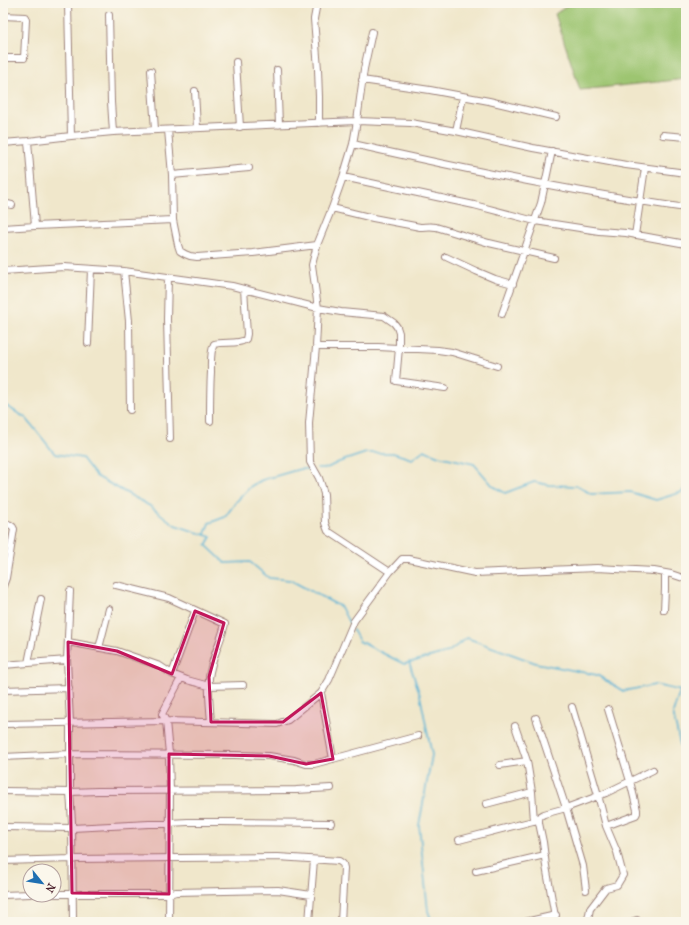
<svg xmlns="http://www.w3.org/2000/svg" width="689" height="925" viewBox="0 0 689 925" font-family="'IM FELL French Canon',serif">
	<rect width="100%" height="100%" fill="#fbf7ec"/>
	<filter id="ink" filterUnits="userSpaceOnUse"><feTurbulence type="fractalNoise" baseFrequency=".025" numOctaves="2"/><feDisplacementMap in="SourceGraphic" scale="8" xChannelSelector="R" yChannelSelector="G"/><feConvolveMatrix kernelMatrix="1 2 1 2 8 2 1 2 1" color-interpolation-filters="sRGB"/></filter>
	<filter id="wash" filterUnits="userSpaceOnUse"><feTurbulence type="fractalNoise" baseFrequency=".012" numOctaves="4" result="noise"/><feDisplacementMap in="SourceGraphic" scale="16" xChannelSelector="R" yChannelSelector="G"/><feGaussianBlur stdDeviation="0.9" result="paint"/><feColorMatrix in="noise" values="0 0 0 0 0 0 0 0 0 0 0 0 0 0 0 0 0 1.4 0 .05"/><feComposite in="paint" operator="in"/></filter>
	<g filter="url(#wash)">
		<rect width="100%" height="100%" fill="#f0e7cb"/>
		<path fill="#9dc571" stroke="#74724e" d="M571,3h115v76l-106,11 -25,-76z"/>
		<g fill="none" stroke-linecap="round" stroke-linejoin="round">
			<path stroke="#58b3d6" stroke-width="1.5" d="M3,404l23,14 29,36 27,4 14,18 54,30 25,19 36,12 -5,8 19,18 25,-1 19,16 21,2 51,27 9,18
				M317,468h10l12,-6 27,-9h27l19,6 12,-9 15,6 35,8 19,22 12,7 29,-11 15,3 29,1 13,8 39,-2 26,8 26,-8 4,-6
				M205,534l4,-11 16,-6 11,-15 15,-16 11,-6 38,-11h11
				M353,630l6,11 45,23 44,-12 19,-14 69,25 61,12 26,16 32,-6 31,7
				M409,662l11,33 12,60 -13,70 9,86 4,11
				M680,691l-7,22 8,36 5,8"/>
		</g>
	</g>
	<g filter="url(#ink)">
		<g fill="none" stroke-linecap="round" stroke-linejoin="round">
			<defs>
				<path id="minor" d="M317,3l-3,16 4,50 1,28v26
					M68,4l3,132
					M109,15l2,87 2,30
					M3,16l22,1 1,3 -2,38h-21
					M372,32l-8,37 -7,52 -4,23 -10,33 -11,31 -15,37 -5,20 6,43 -2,39 -7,76 1,39 9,16 3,9 2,7 1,29 3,8 62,41
					M236,62l4,65
					M277,70l2,55
					M151,71l4,59
					M362,80l68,10 59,11 67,16
					M195,91l2,37
					M168,130l4,45 1,45 5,25 2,6 5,3 5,2 7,1 56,-4 64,-8
					M456,131l7,-34
					M663,135l23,2
					M28,141l7,85
					M3,143l25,-2 43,-5 42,-4 244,-11 54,2 45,8 77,17 93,17 60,8
					M353,144c110,25 221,48 333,64
					M172,175l77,-7
					M343,177l131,28 61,16 64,10 27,2 60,11
					M3,203l9,2
					M332,208l41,10 47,9c5,0 10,-1 16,0l53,16 65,15
					M3,228l32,-2 138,-6
					M635,235l10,-67
					M446,257l30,14 19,8 18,5
					M3,271l61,-4 60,4 108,15 86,22 23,4 43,4 10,7 3,4 2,6v15l-3,33 49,7
					M124,271l5,50 1,89
					M168,278l-1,41 3,120
					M502,314l39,-111 11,-52
					M88,343l3,-74
					M316,347h62l60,3 14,2 45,14
					M210,421c0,-17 0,-33 1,-49 0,-9 -1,-20 3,-28 10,-3 25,1 32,-5l1,-5 -3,-45
					M3,523c5,1 9,1 11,6l-8,49 -3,8
					M116,585l53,13 28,13
					M664,610l1,-21v-16
					M68,642l49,9 43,15 12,8 15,6 22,6 34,-1
					M99,648l10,-39
					M67,660l3,-69
					M28,663l13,-64
					M3,665l64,-5 3,62v70l2,30 1,100
					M172,674l23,-63h2l28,13c-4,18 -14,35 -16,54 -1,14 1,30 2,44
					M3,690l66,-2
					M321,693l12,66
					M572,707l26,88 8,31 11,26 6,23 -6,10 -11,3 -16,21 -2,10v3
					M536,718l30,90 17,58 3,24
					M3,724l163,-3 111,3 11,-4 33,-27 8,-13 25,-59 36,-49 12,-13h7l66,14 122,-5 57,3 17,3 15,5
					M515,726l12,35 5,31 2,29
					M3,757l67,-3 164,1 35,1 25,4 12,4h8l104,-28
					M500,765l27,-4
					M3,791l67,1 28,-1 198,-1 35,-2
					M486,804l46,-12
					M606,826l30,-11 1,-2v-3l-7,-29 -22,-72
					M3,827l69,1 116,-6h31l112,1
					M459,840l78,-20
					M3,861l69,-2 206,-2 61,4 4,3 1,4 -3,54
					M476,871l69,-16
					M54,894h115l7,-2 102,-2 33,5
					M3,895l27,-1
					M169,922l1,-131 -1,-37 -3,-33 -4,-7 19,-36
					M309,922l5,-62
					M525,922l31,-7
					M556,922l-10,-56 -3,-24 -4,-19v-6l5,-3 22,-6 40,-15 47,-23
					M631,922l6,-2"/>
			</defs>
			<use href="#minor" stroke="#9d837b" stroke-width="8"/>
			<use href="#minor" stroke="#fff" stroke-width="6"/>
		</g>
	</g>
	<path fill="#c2185b" fill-opacity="0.2" stroke="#c2185b" stroke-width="3" stroke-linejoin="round" d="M195,611l29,12 -15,54 2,45h72l38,-29 12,66 -27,5 -37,-8 -100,-2v140l-97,-1 -4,-251 49,9 55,23z"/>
	<rect width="689" height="925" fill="none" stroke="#fbf7ec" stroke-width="16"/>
	<g transform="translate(42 883) rotate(120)"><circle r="19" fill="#fbf7ec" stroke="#b4a19f"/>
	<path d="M0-3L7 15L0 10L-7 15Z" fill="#1f6fb2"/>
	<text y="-6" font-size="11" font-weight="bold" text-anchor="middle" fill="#4a1f2b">N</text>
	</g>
</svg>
